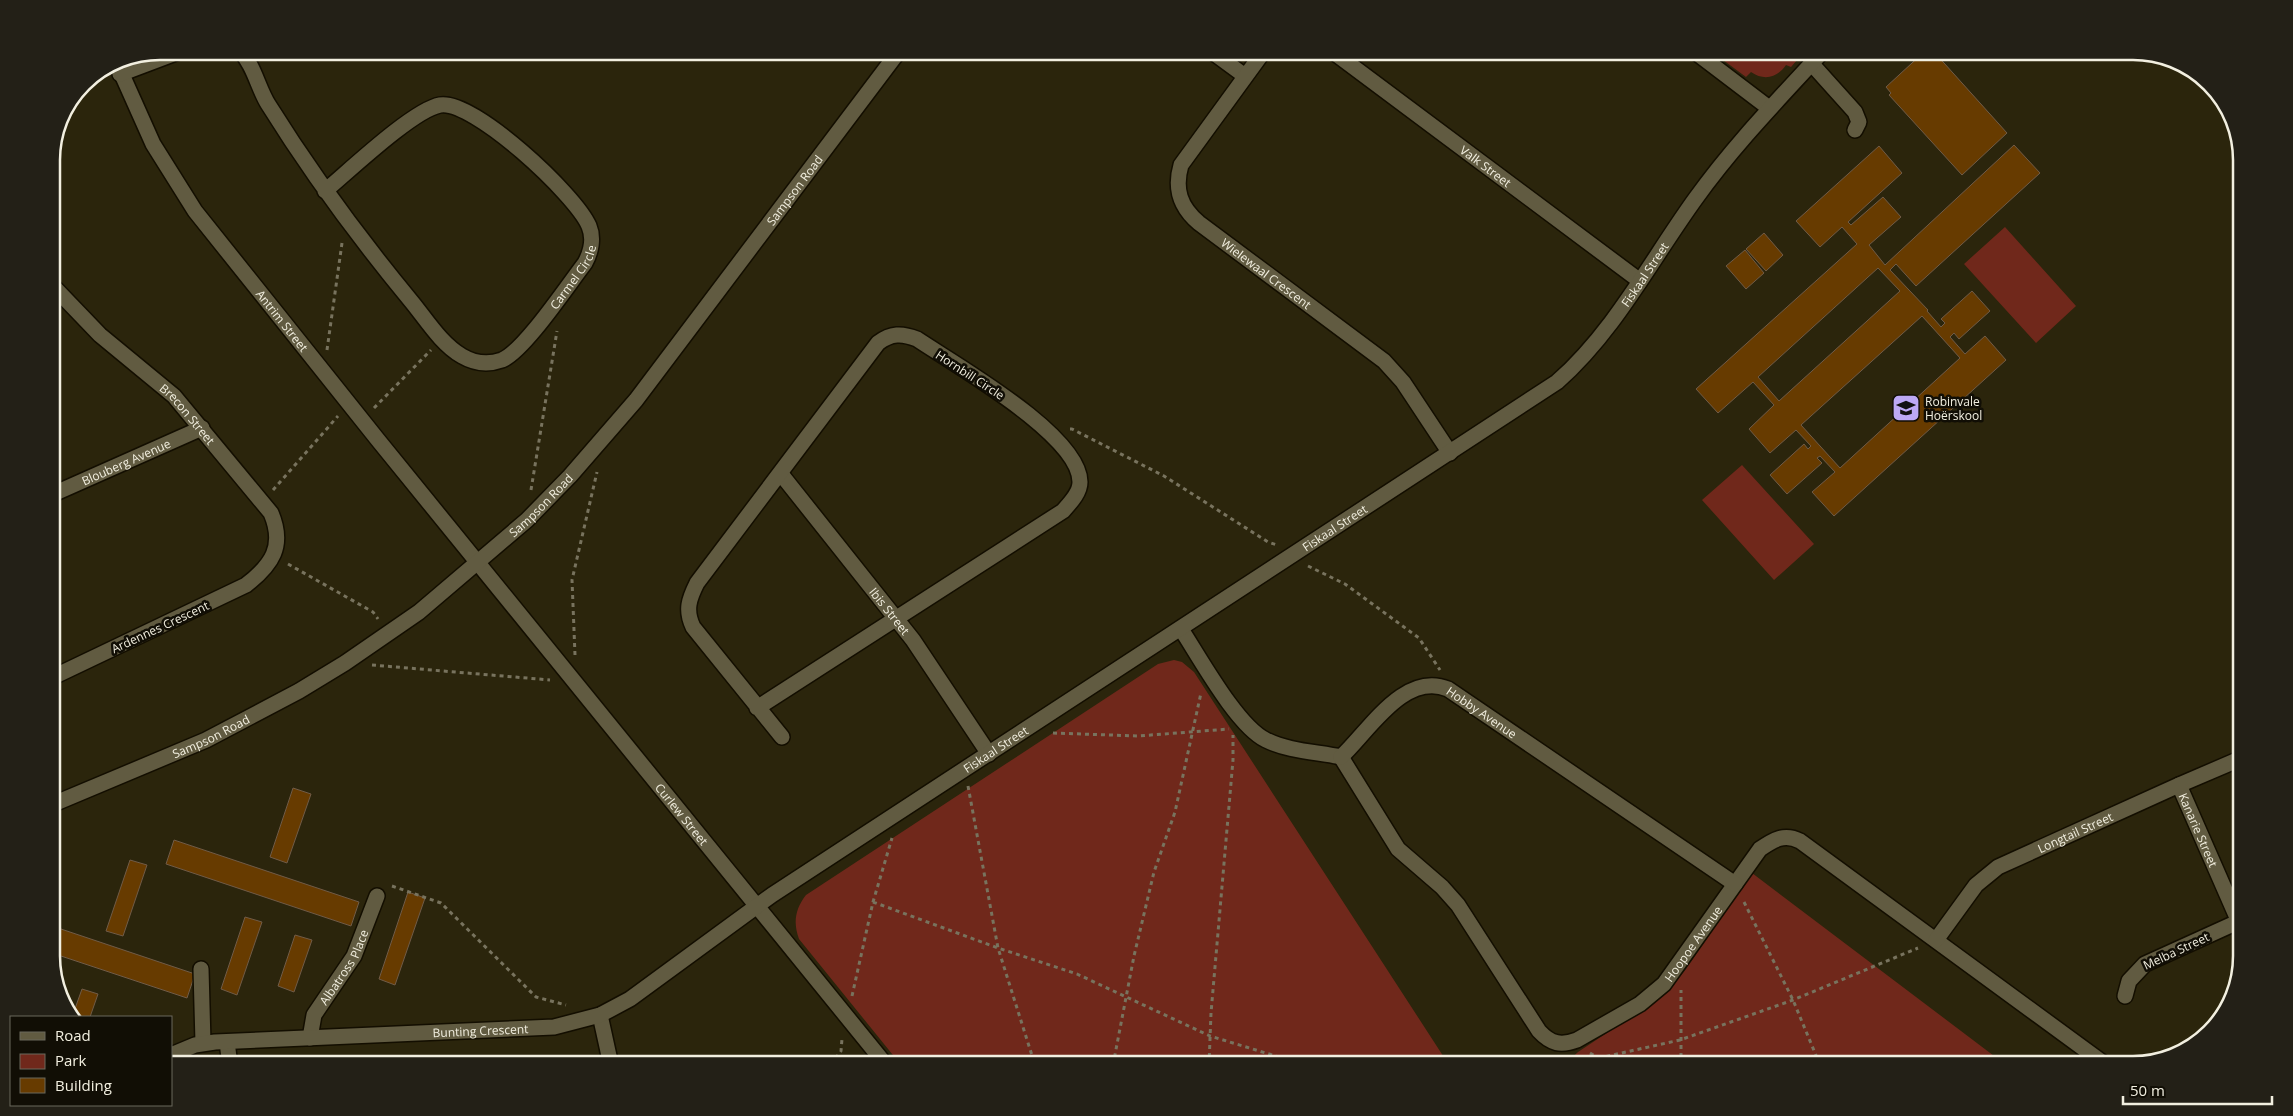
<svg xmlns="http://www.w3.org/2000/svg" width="2293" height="1116" viewBox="0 0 2293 1116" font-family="'Open Sans',sans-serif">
	<rect width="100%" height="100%" fill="#2b250c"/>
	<path fill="#70281b" d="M1711,51h94l-14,16 -5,-2c-9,13 -22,16 -35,7l-5,5z
		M2005,227l71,79 -40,37 -72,-79z
		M1742,465l72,79 -40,36 -72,-80z
		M1174,660l8,2 12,10 255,393h-548l-102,-126c-6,-16 -4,-30 7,-44l352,-231z
		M1752,873l254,192 -97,-4 -27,4h-318l14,-13 74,-49 19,-15 15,-19z"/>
	<path fill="#673b00" stroke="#705b47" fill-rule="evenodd" d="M1925,51h4l3,5 3,-3 72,80 -45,42 -73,-80 2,-2 -5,-6z
		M2014,145l26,28 -124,113 -20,-22 -6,6 38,40 -1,1 14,16 4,-4 -4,-4 31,-28 18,20 -31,28 -5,-6 -4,4 15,17 20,-18 21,24 -172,156 -22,-24 23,-20 -15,-16 -3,2 5,5 -35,31 -17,-19 34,-31 4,5 3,-3 -15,-16 -26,23 -21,-24 25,-24 -21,-23 -35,31 -22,-24 161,-145 -15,-17 -22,20 -24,-26 83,-75 23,27 -54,49 3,3 32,-28 18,20 -32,28 16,20zM1878,268l22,23 -121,110 -21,-24zM1922,316l38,42 -120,110 -39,-43z
		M1764,233l19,22 -17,16 -20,-22z
		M1745,250l19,23 -18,16 -20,-23z
		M293,788l18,6 -24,69 -17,-6z
		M174,840l185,62 -8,24 -185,-62z
		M130,860l17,5 -24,71 -17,-5z
		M408,892l17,6 -30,87 -16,-6z
		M245,917l17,5 -25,73 -16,-6z
		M52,926l143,48 -8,24 -135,-45z
		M295,935l17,5 -18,52 -16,-6z
		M82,989l16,5 -8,23h-18z"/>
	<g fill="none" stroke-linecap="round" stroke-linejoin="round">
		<defs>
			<g id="minor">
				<path id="s1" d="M240,51c14,14 18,37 28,53 43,69 91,134 143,197 15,18 30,43 51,55 12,7 26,9 40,4 22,-9 66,-75 83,-97 6,-11 9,-25 4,-37 -13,-31 -116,-127 -149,-121 -27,5 -91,66 -115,86"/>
				<path d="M1211,51l34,25"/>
				<path id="s2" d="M1264,51l-83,114c-7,24 -1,42 18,58l185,138 19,21 47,71"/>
				<path id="s3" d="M1332,51l308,230"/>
				<path d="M1694,51l75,57"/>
				<path id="s4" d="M116,61l37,83 42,67 183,229 508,625"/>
				<path d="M1811,63l44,49 4,10 -4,8"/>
				<path d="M120,74l61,-23"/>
				<path id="s5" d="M51,284l49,51 74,61 97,117c14,33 1,52 -25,72l-195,93"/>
				<path id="s6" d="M781,474l132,166 76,114"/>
				<path id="s7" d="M51,495l151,-67"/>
				<path d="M1181,629c19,29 56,97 85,111 22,11 51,12 75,17"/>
				<path d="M757,708l306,-197c7,-8 17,-18 17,-29 0,-47 -126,-118 -163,-143 -15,-6 -26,-6 -39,4l-181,240c-8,16 -12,27 -4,44l89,110"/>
				<path id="s8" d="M1341,757l57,92 44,38 16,18 81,126c12,13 22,15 38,9l63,-36 24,-20 96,-135c13,-9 24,-16 40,-8l306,224"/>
				<path id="s9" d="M1341,757c28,-26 63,-86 107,-68l287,195"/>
				<path id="s10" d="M2179,785l63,144"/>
				<path id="s11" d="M51,805l155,-65 93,-49 46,-28 74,-51 108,-92 43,-44 66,-76 263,-349"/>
				<path id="s12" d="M1936,940l40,-55 22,-18 181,-82 63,-27"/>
				<path d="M201,969l2,74"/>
				<path d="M2125,996l4,-15 16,-17 97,-44"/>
				<path d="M600,1015l11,50"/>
				<path id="s13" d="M310,1038l4,-23 40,-59 23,-60"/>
				<path d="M227,1042l3,23"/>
				<path id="s14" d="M171,1055l24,-10 20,-3 339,-15 46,-12 30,-16 142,-104 785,-513c58,-51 94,-122 139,-184 38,-53 83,-99 127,-147"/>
			</g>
		</defs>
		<use href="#minor" stroke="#130e00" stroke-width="18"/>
		<path stroke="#78735e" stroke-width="3" stroke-dasharray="4 4" stroke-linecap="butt" d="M327,350l15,-107
			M374,408l57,-58
			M1070,429h2l92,47 104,66 9,3
			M273,490l65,-74
			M531,490l26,-159
			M288,564l85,48 5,7
			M1308,566l37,18 74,54 21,32
			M575,655l-3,-75 25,-108
			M372,665l178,15
			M1053,733l85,3 91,-7
			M968,786l30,162 37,117
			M392,886l49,17 95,94 30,8
			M873,902l125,46 79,26 133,62 95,29
			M1744,902l49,98 27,65
			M852,996l21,-94 19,-64
			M1590,1053l20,12
			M831,1065l10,-14 1,-12
			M1113,1065l21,-109 20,-84 21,-60 26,-119
			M1209,1065l2,-52 22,-253v-25
			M1584,1065l15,-7 81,-18 113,-40 125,-52
			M1681,1065v-75"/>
		<use href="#minor" stroke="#615b41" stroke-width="15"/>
	</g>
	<defs>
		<symbol id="school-square" viewBox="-11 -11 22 22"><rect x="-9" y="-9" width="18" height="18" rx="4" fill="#bda9f5" stroke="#110e05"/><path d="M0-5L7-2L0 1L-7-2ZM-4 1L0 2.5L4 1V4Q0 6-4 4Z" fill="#111"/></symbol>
	</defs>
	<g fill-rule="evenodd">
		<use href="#school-square" x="1890" y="392" width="32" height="32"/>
	</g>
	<g text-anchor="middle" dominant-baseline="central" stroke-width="5" stroke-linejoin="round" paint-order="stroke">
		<g font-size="12" fill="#f2efe0" stroke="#110e05">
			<text stroke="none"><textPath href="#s3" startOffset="192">Valk Street</textPath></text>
			<text stroke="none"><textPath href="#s11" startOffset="984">Sampson Road</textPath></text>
			<text stroke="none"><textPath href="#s2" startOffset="290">Wielewaal Crescent</textPath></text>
			<text stroke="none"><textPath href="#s14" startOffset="1720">Fiskaal Street</textPath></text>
			<text stroke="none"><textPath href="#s1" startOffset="531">Carmel Circle</textPath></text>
			<text stroke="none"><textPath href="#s4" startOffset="310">Antrim Street</textPath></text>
			<text transform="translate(970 375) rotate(33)">Hornbill Circle</text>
			<text stroke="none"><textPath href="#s5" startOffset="189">Brecon Street</textPath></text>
			<text stroke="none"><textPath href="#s7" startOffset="82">Blouberg Avenue</textPath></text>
			<text stroke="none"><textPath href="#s11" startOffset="579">Sampson Road</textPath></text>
			<text stroke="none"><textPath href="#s14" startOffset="1315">Fiskaal Street</textPath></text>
			<text stroke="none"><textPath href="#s6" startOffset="175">Ibis Street</textPath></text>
			<text transform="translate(160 627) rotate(-25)">Ardennes Crescent</text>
			<text stroke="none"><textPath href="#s9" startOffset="176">Hobby Avenue</textPath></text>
			<text stroke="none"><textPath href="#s11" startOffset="174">Sampson Road</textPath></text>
			<text stroke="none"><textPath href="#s14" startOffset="910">Fiskaal Street</textPath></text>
			<text stroke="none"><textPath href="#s4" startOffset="945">Curlew Street</textPath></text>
			<text stroke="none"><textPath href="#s10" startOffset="49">Kanarie Street</textPath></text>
			<text stroke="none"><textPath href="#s12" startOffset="181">Longtail Street</textPath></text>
			<text stroke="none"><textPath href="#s8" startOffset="536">Hoopoe Avenue</textPath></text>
			<text transform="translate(2176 951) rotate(-25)">Melba Street</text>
			<text stroke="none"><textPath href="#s13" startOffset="80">Albatross Place</textPath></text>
			<text stroke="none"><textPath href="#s14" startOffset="312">Bunting Crescent</textPath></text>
		</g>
		<g font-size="12" fill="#f2efe0" stroke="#110e05" text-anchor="start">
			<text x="1925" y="401">Robinvale<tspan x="1925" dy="14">Hoërskool</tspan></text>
		</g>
	</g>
	<path d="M0 0H2293V1116H0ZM160 60H2133A100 100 0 0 1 2233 160V956A100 100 0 0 1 2133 1056H160A100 100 0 0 1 60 956V160A100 100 0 0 1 160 60Z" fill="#232017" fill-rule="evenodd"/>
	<path fill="none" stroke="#f2efe0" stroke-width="2.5" d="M160 60H2133A100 100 0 0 1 2233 160V956A100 100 0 0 1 2133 1056H160A100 100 0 0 1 60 956V160A100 100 0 0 1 160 60Z"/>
	<rect x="10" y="1016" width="162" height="90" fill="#110e05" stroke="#6b685d"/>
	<rect x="20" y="1032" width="25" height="8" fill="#615b41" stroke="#6b685d"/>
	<text x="55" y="1041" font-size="15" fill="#f2efe0">Road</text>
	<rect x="20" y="1054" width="25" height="15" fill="#70281b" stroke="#6b685d"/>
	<text x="55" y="1066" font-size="15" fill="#f2efe0">Park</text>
	<rect x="20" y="1078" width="25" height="15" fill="#673b00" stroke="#6b685d"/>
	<text x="55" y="1091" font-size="15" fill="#f2efe0">Building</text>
	<path d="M2123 1096v8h149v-8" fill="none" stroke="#f2efe0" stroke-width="2.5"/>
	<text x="2130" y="1096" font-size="15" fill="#f2efe0" stroke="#110e05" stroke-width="4" paint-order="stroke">50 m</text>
</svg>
